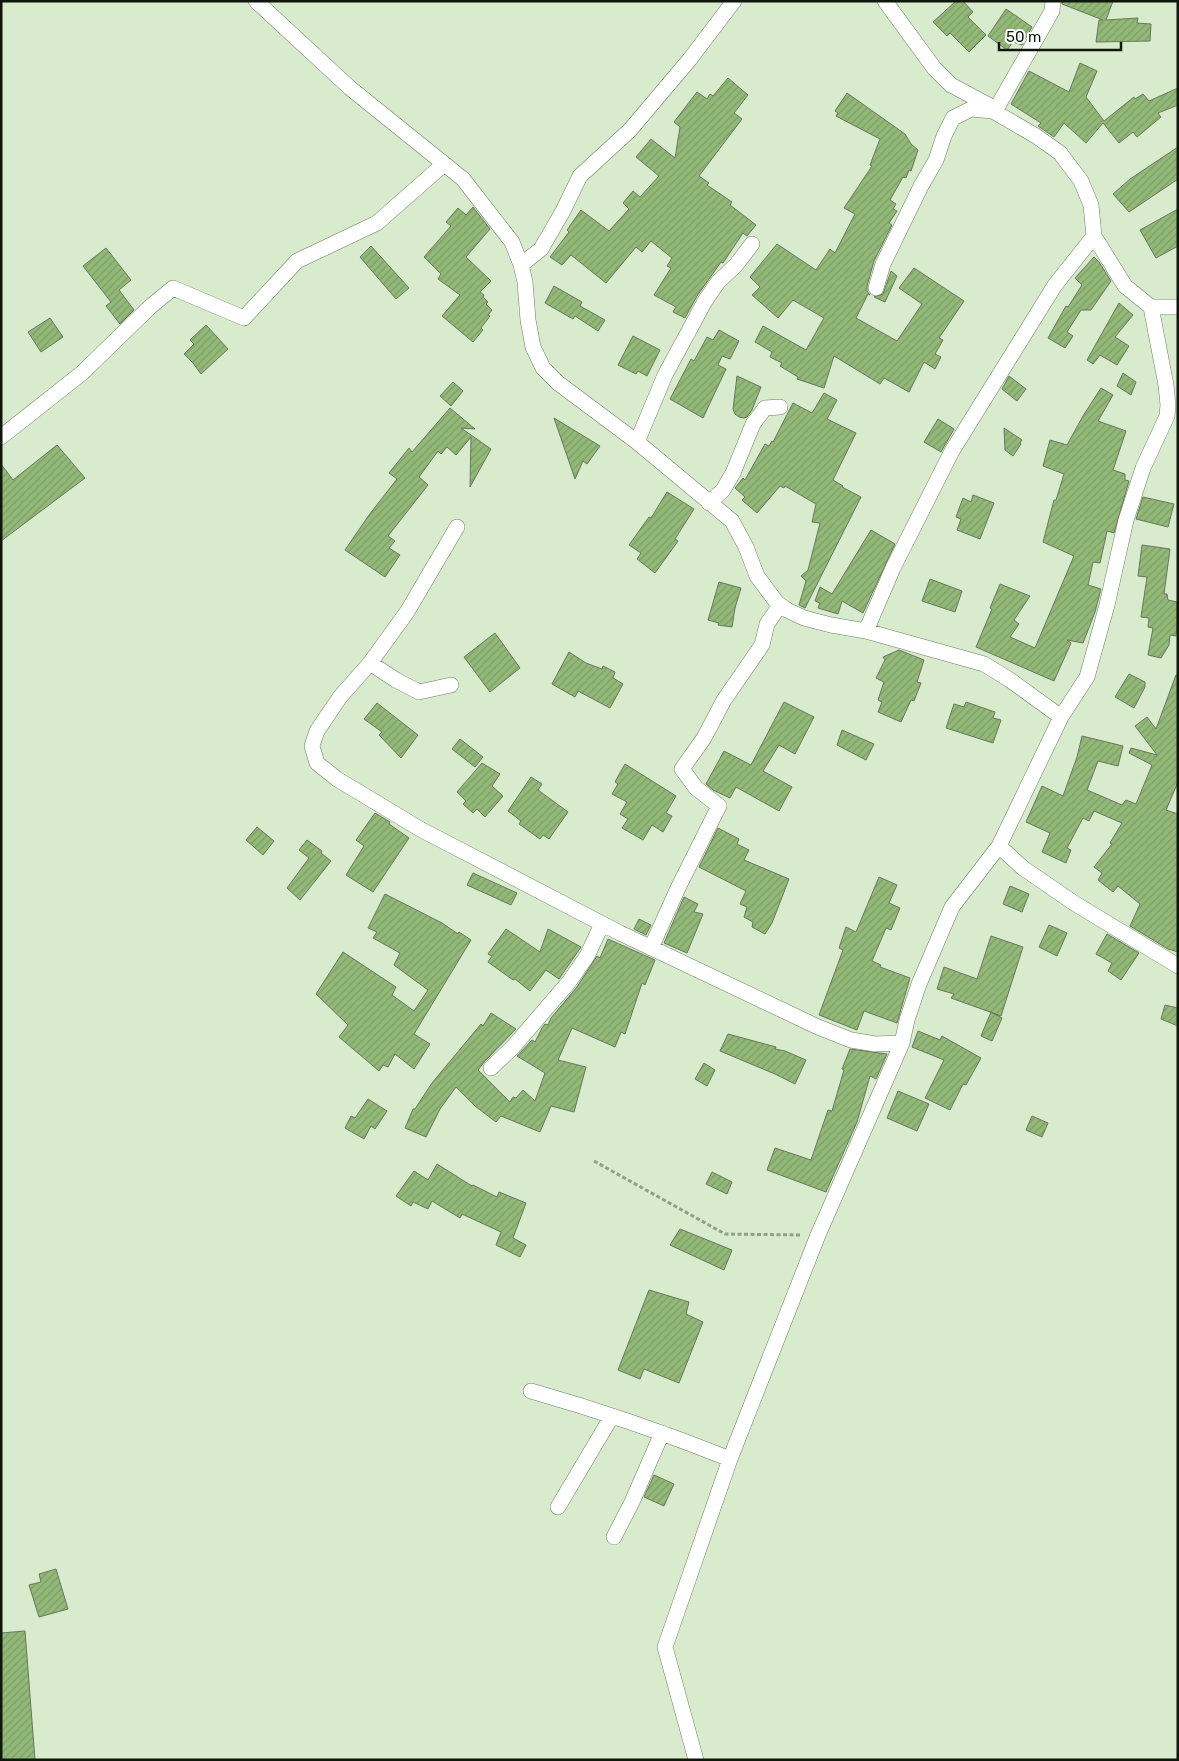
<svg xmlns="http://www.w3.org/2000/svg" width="1179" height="1761" viewBox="0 0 1179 1761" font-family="Rubik,sans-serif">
	<defs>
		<pattern id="building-hatch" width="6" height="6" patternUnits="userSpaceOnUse" patternTransform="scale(1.25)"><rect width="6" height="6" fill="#92b978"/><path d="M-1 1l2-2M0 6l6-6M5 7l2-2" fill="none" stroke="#7d9e66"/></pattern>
	</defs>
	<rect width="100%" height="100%" fill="#d8ebcd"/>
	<path fill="url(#building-hatch)" stroke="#67775c" d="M956,1h7l10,11 -5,5 18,18 -17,17 -19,-19 -3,3 -14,-14z
		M1062,1h51l-7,19 32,-2 -1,5 14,1 -1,17 -54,1 3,-22h4l-41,-16z
		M1006,9l26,18 -10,18 -9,-3 -6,8 -19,-14z
		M1080,63l17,8 -11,26 18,24 30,-24 1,2 8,-5 6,7 29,-13v17l-20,8 3,4 -24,20 -4,-5 -14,11 -16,-20 -17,20 -22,-20 -10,14 -16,-11 3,-3 -30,-19 18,-33 40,21z
		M728,78l20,17 -14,18 8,6 -43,57 10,7 -2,2 25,17 -2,3 26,20 -9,11 -4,-3 -20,30 -2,-1 -24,34 -12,22 -12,-6 3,-5 -22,-12 17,-27 -4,-2 5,-8 -21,-17 -9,11 -6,-5 -30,36 -35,-28 -9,10 -12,-8 19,-25 -2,-2 14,-20 28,21 20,-22 -6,-6 10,-12 7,6 19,-21 -23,-19 15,-18 24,19 5,-31 -6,-5 23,-30 10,7 3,-5 3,2z
		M847,93l58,41 6,10 7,6 -7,21 -2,-1 -3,8 -3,-1 -13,23 6,4 -3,5 4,2 -8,12 3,2 -18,36 -7,25v5l3,4 -2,-1 -12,24 41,23 25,-37 -23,-16 15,-20 50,33 -25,37 4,2 -8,14 6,3 -6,12 -11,-7 -15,30 -25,-14 -4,6 -46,-28 -10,32 -27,-9 1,-2 -18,-11 2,-3 -12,-6 2,-5 -17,-10 8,-16 43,24 18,-32 -31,-18 -15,18 -26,-23 8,-8 -10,-10 27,-33 39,26 14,-21 5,4 20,-39 -11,-6 28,-42 -2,-1 10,-26 -44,-23 2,-3 -3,-2z
		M1178,147v32l-49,33 -16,-18 17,-15z
		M473,207l17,22 -24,28 25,24 -11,11 4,3 -1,2 5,5 -2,2 6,6 -4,5 2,1 -9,12 2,2 -10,12 -31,-26 18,-21 -22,-16 3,-5 -17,-17 27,-31 -5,-4 12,-14 8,7z
		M1178,209v37l-22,12 -16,-28z
		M371,246l38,42 -13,11 -36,-42z
		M106,248l25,32 -12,10 15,20 -14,14 -14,-18 5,-4 -28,-36z
		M1094,257l5,5 12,19 -20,29h-10l-14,22 6,4 -8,12 -17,-10 18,-32 2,1 14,-22 -7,-7z
		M891,271l6,5 -12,26 -11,-5 9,-3z
		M554,286l28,16 -2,4 25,14 -7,11 -23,-15 -2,3 -28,-16z
		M1119,303l14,12 -18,22 14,9 -12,19 -17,-10 -7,9 -6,-4z
		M50,318l13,19 -22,15 -13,-20z
		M206,325l22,24 -27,25 -8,-11 -9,-9 10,-10 -4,-4z
		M719,330l20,11 -9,18 -8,-3 -4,9 8,4 -23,49 -33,-19 21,-40 3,2 13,-24 6,3z
		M633,336l27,14 -13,26 -9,-5 -2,3 -18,-9z
		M1123,373l13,9 -5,13 -14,-9z
		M737,376l24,11 -9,23 -5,7 -3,1 -5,-1 -4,-3 -2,-5z
		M1009,376l17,13 -9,12 -15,-12z
		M453,382l10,9 -12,15 -11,-10z
		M1101,388l12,7 -15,26 28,10 -13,39 12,4v6l4,1 -15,52 -7,-2 -7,32 -7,-1 -5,23 13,4 -6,23 -12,31 -16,-3 4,3 -17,38 -78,-34 16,-38 -2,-1 10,-24 30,12 -16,24 5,4 -9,13 25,11 39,-92 -31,-14 11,-42h2l8,-26 -21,-8 7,-26 17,5 16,-29z
		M824,393l13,7 -10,19 29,14 -23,47 10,6 -1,1 19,10 -56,111 -6,-3 7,-24 -5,-5 7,-6 12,-47 -8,-1 4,-18 -31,-18 -1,2 -4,-2 -23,27 -15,-13 3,-3 -10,-9 8,-10 2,2 20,-36 4,2 3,-5 1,1 20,-39 19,10z
		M450,408l25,21 -14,-1 30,21 -21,38 1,-50 -15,18 -9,-8 -6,7 -3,-3 -19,26 9,8 -40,51 7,5 -6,7 11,7 -15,22 -40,-27 24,-35 28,-36 -8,-6 20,-25 3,4z
		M554,418l46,28 -13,18 -4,-3 -8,18z
		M938,419l16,10 -13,23 -17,-10z
		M1004,428l18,12 -2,3 1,1 -8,12 -8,-6z
		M57,445l28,33 -84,63v-77l12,16z
		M667,492l27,17 -19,30 3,2 -23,32 -18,-14 4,-6 -12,-8 20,-28 2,1z
		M973,495l21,8 -14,36 -23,-9 4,-11 -5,-2 7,-19 8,4z
		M1143,497l31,7 -6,23 -32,-8z
		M871,530l24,14 -32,69 -21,-12 -4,13 -20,-6 2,-5 -5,-2 5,-14 12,7z
		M1142,545l28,4 -6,45h3l1,6 9,2v23l-1,11 -6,-1 -1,10 -8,13 -13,-3 5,-27 -5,-1 1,-9 -8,-1 6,-40 -9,-1z
		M930,579l32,12 -7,21 -33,-11z
		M719,582l22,6 -6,20 -3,19 -14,-2 1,-2 -11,-3z
		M495,633l25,35 -30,24 -26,-35z
		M899,650l25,10 -7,22 4,1 -7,18 -3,-1 -10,22 -23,-10 4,-10 -4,-2 6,-18 -8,-4 9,-18 -2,-3z
		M569,652l17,11 16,6 1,-3 12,6 -2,6 10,6 -13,24 -32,-17 -3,6 -23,-13z
		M1129,674l16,8v5l-11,21 -19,-11z
		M1176,675h2v107l-12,28 12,4v138l-10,-3 -38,-23 10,-22 -22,-18 -5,6 -15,-12 4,-7 -8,-6 18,-23 -2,-1 12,-20 -28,-12 -5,10 -6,-3 -16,30 4,2 -5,13 -24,-11 8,-19 -24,-11 16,-36 21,10 14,-39 5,-21 41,10 -5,20 -20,-5 -11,29 35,15 4,-5 10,4 16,-39 -23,-12 2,-5 26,7 -22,-29 12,-9 9,12z
		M784,702l30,15 -19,37 -16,-9 -16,26 29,16 -13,24 -43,-24 -6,11 -17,-8 -7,-6 18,-33 27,14z
		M966,702l29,10 -2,6 8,2 -8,23 -47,-15 8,-24 10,3z
		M377,703l41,32 -17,23 -22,-23 3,-3 -18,-13z
		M842,730l32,14 -8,16 -29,-15z
		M460,739l23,18 -8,10 -23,-18z
		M482,763l18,11 -8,12 11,10 -18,21 -8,-8 -4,4 -10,-9 3,-3 -9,-9z
		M625,764l51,32 -10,17 6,3 -9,16 -11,-7 -9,15 -21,-12 6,-9 -8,-5 7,-12 -15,-8 6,-10 -3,-2z
		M531,777l11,7 -4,6 30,22 -19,27 -6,-4 -3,4 -21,-15 2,-3 -13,-10z
		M375,813l15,9 -1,2 20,14 -36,54 -27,-17 18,-29 -8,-6z
		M257,827l17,14 -11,14 -17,-15z
		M718,828l21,11 -2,5 12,6 -5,10 45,19 -17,44 -7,11 -13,-7 1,-5 -9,-5 3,-10 -7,-3 6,-13 -47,-24z
		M307,840l15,11 -1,2 10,8 -31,39 -13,-12 22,-30 -10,-8z
		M473,873l44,20 -6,12 -44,-20z
		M879,877l18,8 -8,18 11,5 -9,22 -5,-2 -14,33 9,4 -1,2 30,11 -13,45 -33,-12 -7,19 -38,-15 24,-65 -4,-2 7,-21 10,5z
		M1010,886l19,8 -7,18 -19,-8z
		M385,894l57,29 16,11 1,-2 12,8 -57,94 16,10 -16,25 -19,-15 -7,13 -5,-2 -4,6 -40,-34 9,-12 -32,-31 27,-42 53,35 -4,8 22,16 14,-21 -34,-25 6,-12 -27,-15 4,-6 -9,-4z
		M684,897l14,7 -4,8 9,2 -16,39 -23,-10z
		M639,919l12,6 -5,10 -12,-6z
		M1049,925l18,8 -10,23 -18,-9z
		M506,929l34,23 8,-23 33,18 -22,32 -13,-9 -16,21 -15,-12 -2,1 -25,-18 4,-6 -4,-2z
		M1107,934l32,19 -18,27 -13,-9 4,-8 -16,-9z
		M991,936l32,11 -22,69 -50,-18 3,-4 -17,-5 7,-22 33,12z
		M608,939l47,21 -10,25 -3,-2 -17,51 -4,-2 -6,15 -43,-19 -14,32 28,7 -12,45 -23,-6 -11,26 -39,-16 -5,6 -21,-16 -19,-19 -16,22 -14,28 -21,-9 8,-19h2l17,-26 49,-59 2,2 8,-13 25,16 -31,32 -7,9 32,32 3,-5 3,1 7,-8 12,11 10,-28 -28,-17 15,-16 3,2 7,-14 3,-4 3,1 3,-7 26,-31 20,-31 3,2z
		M1165,1005l13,3v18l-17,-7z
		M991,1012l11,6 -10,23 -11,-5z
		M918,1031l22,9 2,-4 39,22 -15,27 -3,-1 -13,26 -25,-12 19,-38 -32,-13z
		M728,1034l48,13 -1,2 10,2 21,9 -11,24 -20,-10 -55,-23z
		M850,1049l37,5 -11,25 -6,-3 -13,46 -31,70 -59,-22 8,-22 36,12 17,-50 4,1 12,-41 -2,-1z
		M704,1063l11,7 -8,16 -12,-7z
		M898,1091l31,13 -12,27 -30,-13z
		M368,1099l19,12 -12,18 -4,-3 -7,13 -19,-11 6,-12 4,2z
		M1032,1116l16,7 -6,14 -16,-7z
		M437,1164l35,22 1,-1 24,12 2,-5 27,11 -13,35 13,7 -6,12 -24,-12 5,-13 -39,-18 -2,4 -28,-17 -4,8 -15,-7 -2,4 -15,-10 18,-25 14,9z
		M712,1172l20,10 -5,12 -21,-10z
		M680,1229l52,21 -8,20 -54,-25z
		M649,1290l40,12 -3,12 17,8 -24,61 -35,-14 -4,10 -22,-9z
		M654,1475l20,9 -10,22 -20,-9z
		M56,1569l12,40 -29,8 -10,-32 12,-3 -2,-8z
		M25,1631l10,129h-34v-127z"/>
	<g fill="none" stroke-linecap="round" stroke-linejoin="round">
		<defs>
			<path id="minor" d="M256,1l94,87 113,91 49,63 9,23 4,17 3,38 5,27 10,21 15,15 79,59 95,79 14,26 11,29 20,27 10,7 17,8 27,7 35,6 118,33 26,16 51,37
				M885,1l49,67 17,17 45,24 -3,2 43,25 24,17 21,28 10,24 3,31 31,50 26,21h27
				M996,109l56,-98 1,-10
				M521,265l20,-16 22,-38 17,-35 50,-46 60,-71 44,-58
				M876,288l7,-24 38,-78 15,-26 8,-24 9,-18 18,-9 22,2
				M1,437l81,-64 68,-66 23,-19 71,30 53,-57 80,-38 67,-59
				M637,442l28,-67 40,-74 13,-19 18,-17 16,-21
				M709,503l14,-13 10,-17 20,-49 12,-16 15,-1
				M866,631l27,-63 59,-117 103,-166 39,-49
				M370,663l37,-51 50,-85
				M451,685l-32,7 -23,-12 -26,-17 -30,34 -23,34 -5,15 5,17 20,16 83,50 200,104 198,94 33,13 24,4 27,-1 5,-23 12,-36 33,-77 47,-61 62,-129 26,-40 20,-72 19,-85 17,-52 24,-52 1,-11 -2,-20 -15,-78
				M999,846l24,22 51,35 104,63
				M651,948l27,-60 41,-82 -23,-18 -14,-19 22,-31 20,-38 38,-55 5,-21 13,-19
				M491,1068l22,-21 56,-65 18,-26 15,-32
				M531,1391c67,19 134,42 199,68
				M558,1507l54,-91
				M614,1537l18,-35 30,-69
				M696,1760l-31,-113 65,-188 88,-224 84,-192"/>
		</defs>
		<use href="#minor" stroke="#6d7d62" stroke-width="16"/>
		<path stroke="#909f88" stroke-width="3" stroke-dasharray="4 2.5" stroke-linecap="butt" d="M594,1161l131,73 77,1"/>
		<use href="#minor" stroke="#fff" stroke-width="15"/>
	</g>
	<rect width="1179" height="1761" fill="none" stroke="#0f160b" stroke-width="5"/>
	<path d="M999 42v8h122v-8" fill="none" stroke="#0f160b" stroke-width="2.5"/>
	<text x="1006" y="42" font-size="15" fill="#0f160b" stroke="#ffffff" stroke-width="4" paint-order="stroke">50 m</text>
</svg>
